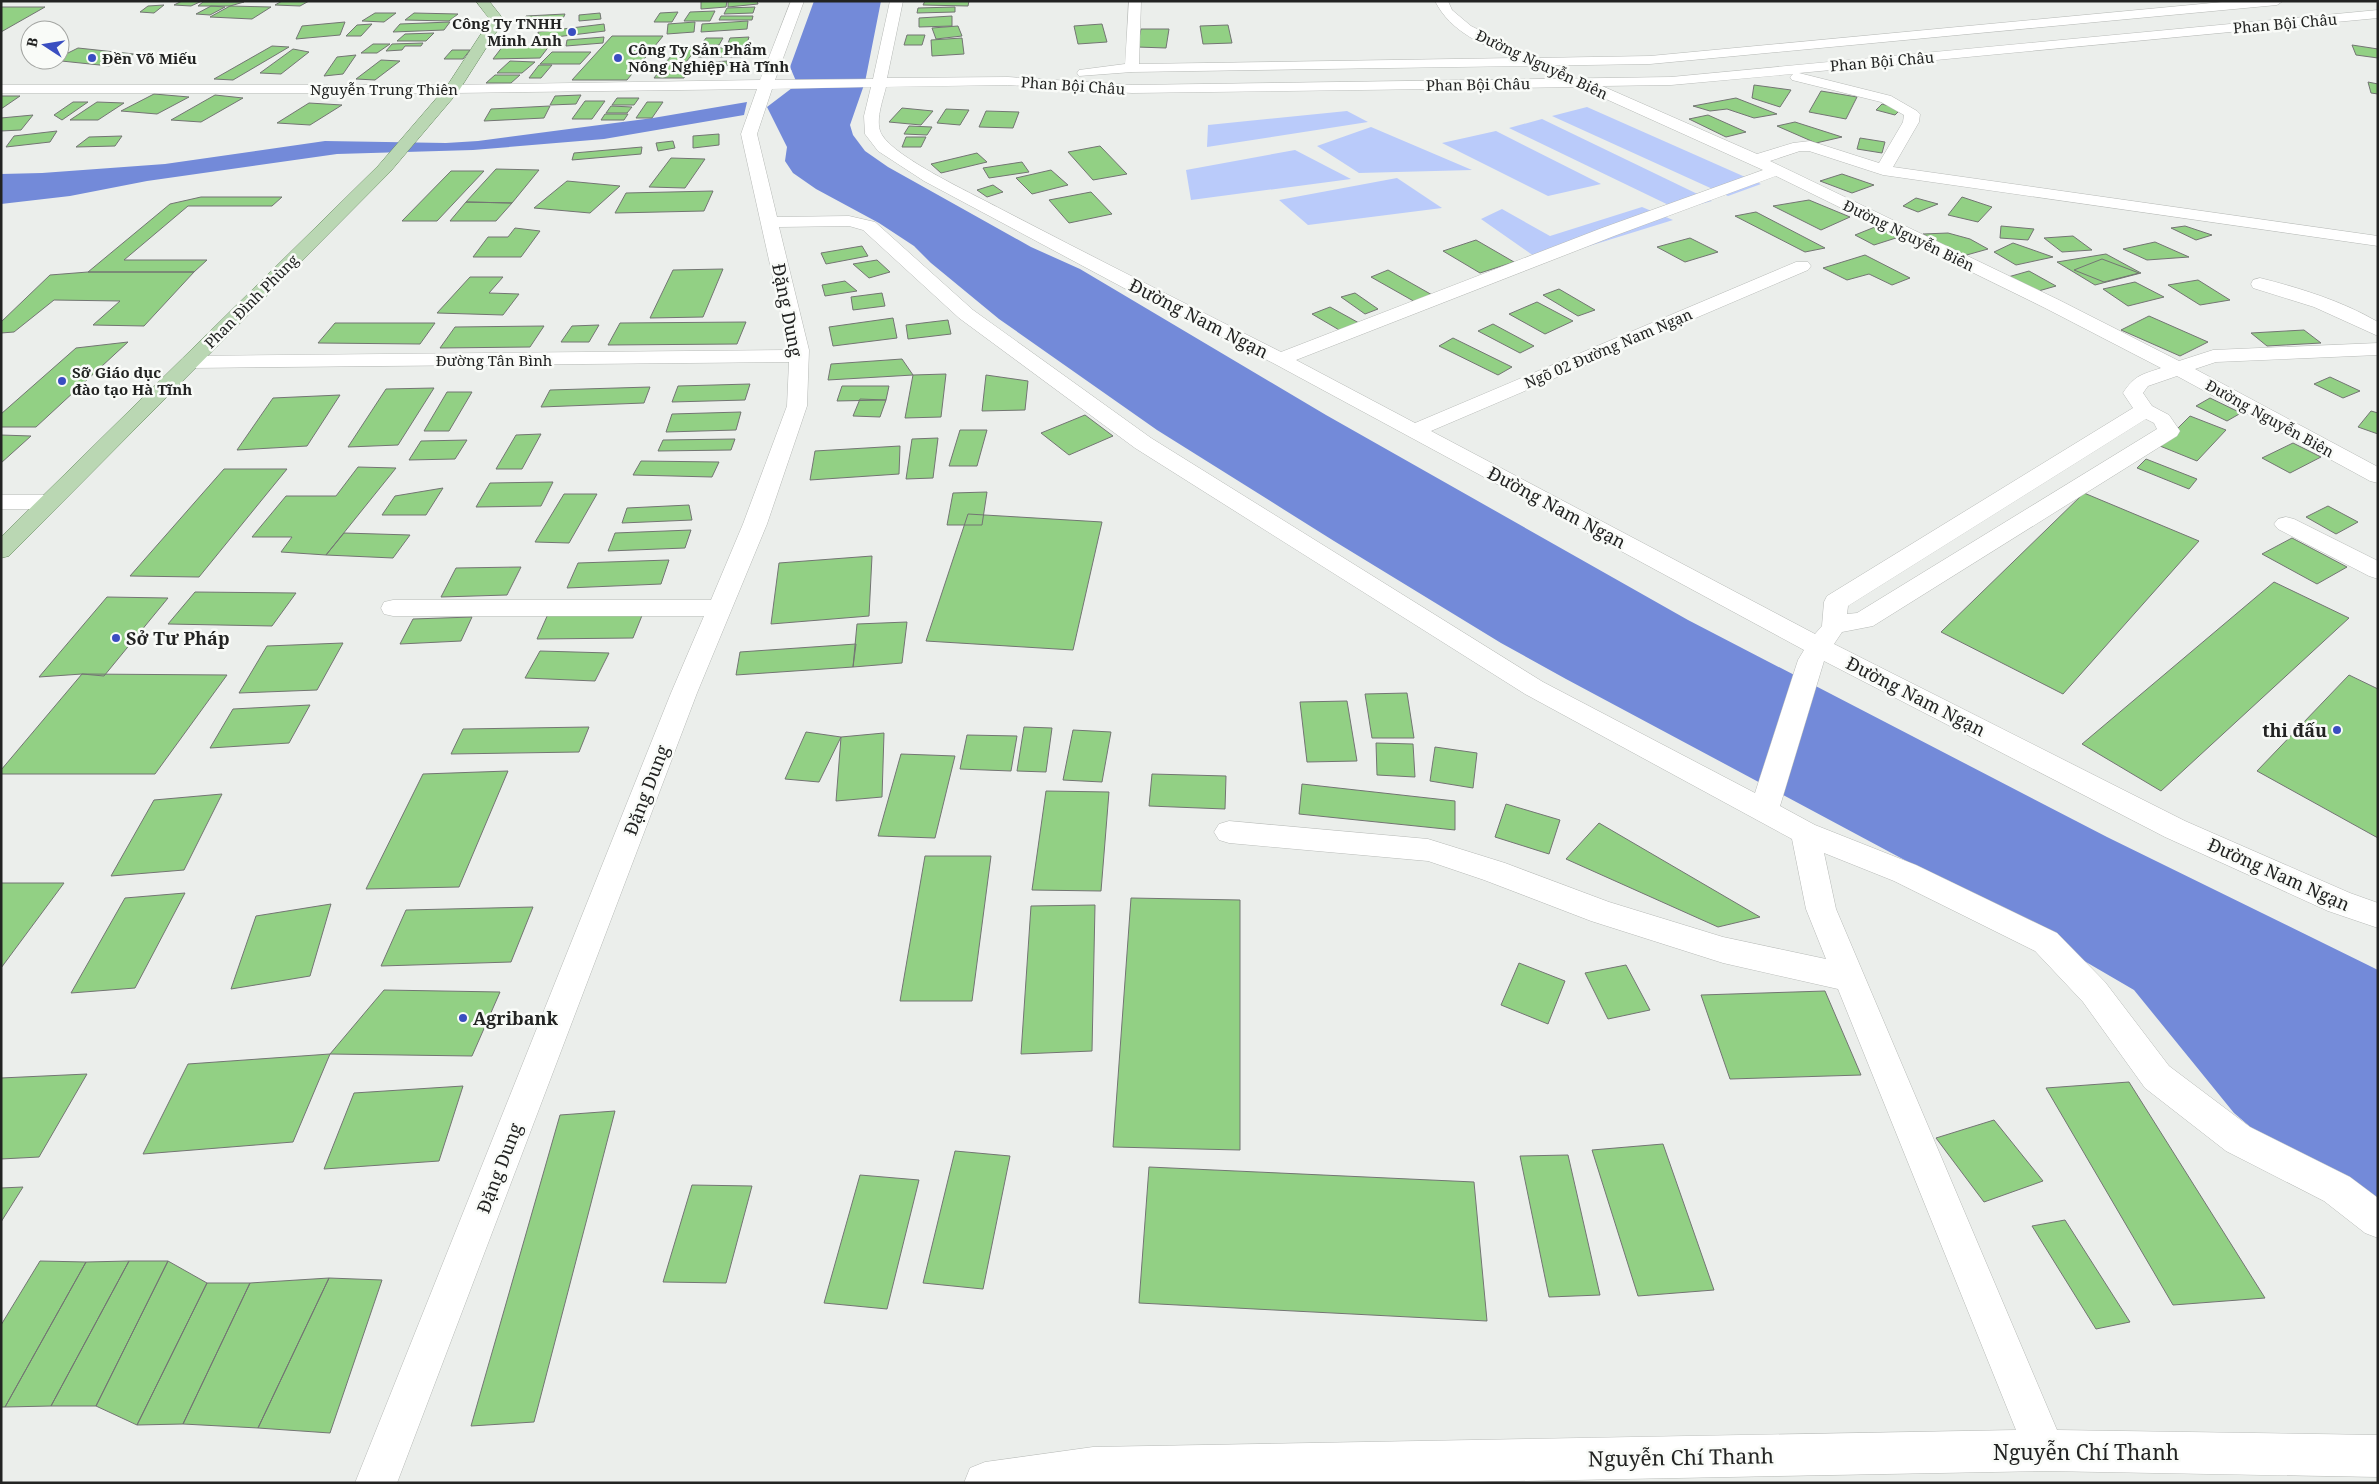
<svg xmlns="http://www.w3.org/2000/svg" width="2379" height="1484" viewBox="0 0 2379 1484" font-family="'Noto Serif',serif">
	<rect width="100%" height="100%" fill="#ebeeeb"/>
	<path fill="#bacbfa" d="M1587,107l174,77 -33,12 -176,-80z
		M1347,111l21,11 -161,25 1,-22z
		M1542,119l170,82 -33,9 -170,-82z
		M1371,127l101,43 -113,3 -42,-27z
		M1496,131l105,53 -53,12 -106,-53z
		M1295,150l56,29 -160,21 -5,-30z
		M1397,178l45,30 -134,17 -29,-25z
		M1642,207l31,13 -132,41 -60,-42 21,-10 48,27z"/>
	<path fill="#738ad9" d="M814,1h67l-16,81 -15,43 3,10 12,16 23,16 143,80 49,22 246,146 362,205 419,217 271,133v233l-81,-36 -63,-54 -100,-123 -151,-88 -417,-223 -65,-36 -167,-102 -177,-111 -158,-111 -68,-56 -17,-17 -35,-23 -63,-34 -23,-16 -8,-12 2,-14 -20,-40 25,-19 4,-7 -6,-14z
		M747,102l-3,13 -140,24 -131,11 -136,4 -190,27 -77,15 -69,8v-30l41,-1 123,-9 160,-23 121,2 32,-2 175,-23z"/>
	<path fill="#92d084" stroke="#737573" d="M182,1h20l-11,5 -17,-1z
		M282,1h27l-9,5 -25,-1z
		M701,1h26l-1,6 -25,2z
		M728,1h29l1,3 -30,3z
		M925,1h44l-1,5 -45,-1z
		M203,2h41l-14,4h-32z
		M164,5l-10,8 -14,-1 8,-6z
		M211,6l14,1 -15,8 -14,-1z
		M230,6l41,1 -19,12 -42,-2z
		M1,7h44l-44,25z
		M755,7l-2,6 -29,1 3,-6z
		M955,7v5l-38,1 1,-5z
		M715,11l-5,10h-26l6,-9z
		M678,12l-6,10h-18l6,-9z
		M375,13h21l-12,9 -22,-1z
		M414,13l44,1 -9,7 -44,-1z
		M600,13l1,6 -22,2v-6z
		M565,14l-3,7 -40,3 4,-8z
		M721,16h32l-1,4h-33z
		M952,16v10l-33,1v-9z
		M748,21l-1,8 -46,3 1,-8z
		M345,22l-5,13 -44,4 6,-13z
		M450,22l-6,8 -51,2 7,-8z
		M695,22l-1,10 -27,2 1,-10z
		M372,24l-11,12h-15l11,-11z
		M604,24l1,7 -66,8 -1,-7z
		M1102,24l5,18 -29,2 -4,-18z
		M1228,25l4,18 -29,1 -3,-18z
		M958,26l4,10 -26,3 -4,-11z
		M1141,29h28l-3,19 -29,-1z
		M434,33l-8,8h-29l8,-7z
		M907,35h18l-3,10h-18z
		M612,36h51l-36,44h-55z
		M604,37l-1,6 -37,3 1,-6z
		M749,37l-3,9h-19l3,-8z
		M706,38h17l-4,7h-18z
		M962,38l2,16 -32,2 -1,-16z
		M423,43l-2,3h-16l-3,4 -16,1 6,-7z
		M373,44h17l-13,9h-16z
		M550,45l-10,13 -47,1 10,-13z
		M2352,45l26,4v9l-22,-3z
		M272,46l17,1 -56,33 -19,-1z
		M679,47h19l-12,15h-20z
		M78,48l56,6 -25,12 -57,-6h8v-3z
		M704,48h42l-5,9h-43z
		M293,49l16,3 -28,22 -21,-1z
		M452,50h18l-7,9h-19z
		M552,52h39l-11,12h-40z
		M356,55l-13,19 -19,2 13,-19z
		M381,60l19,1 -25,19 -19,-1z
		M510,61l25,1 -13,11h-25z
		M727,61v5l-28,2v-5z
		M665,64h29l-10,14h-30z
		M539,65h13l-11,13h-12z
		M495,75h25l-9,8h-25z
		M2368,82l10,2v10l-7,-1z
		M1754,85l37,5 -11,17 -28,-9z
		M1821,91l36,6 -11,22 -37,-7z
		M154,94l35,3 -32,17 -36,-3z
		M215,95l28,3 -42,24 -30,-2z
		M581,95l-5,9 -26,1 5,-9z
		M1,96h19l-19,13z
		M617,98h22l-5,7h-22z
		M1736,98l41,16 -23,4 -27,-9 -17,2 -17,-5z
		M585,101h20l-13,18h-20z
		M73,102h15l-26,18 -8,-5z
		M97,102l27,1 -26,17h-28z
		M647,102h16l-11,16h-16z
		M309,103l33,2 -32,20 -33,-2z
		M1882,104l19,5 -6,6 -19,-5z
		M550,106l-6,12 -60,3 7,-12z
		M611,106l21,1 -5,6h-21z
		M902,108l31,3 -12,14 -32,-3z
		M946,109l23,1 -9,15 -23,-2z
		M986,111l33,1 -6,16 -34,-1z
		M605,114h23l-4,6h-23z
		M33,115l-12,15 -20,1v-13z
		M1708,115l38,17 -20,5 -37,-18z
		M1795,122l47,15 -26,6 -39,-17z
		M909,126l23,1 -5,8 -23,-1z
		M57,131l-7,11 -44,5 8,-11z
		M719,134v11l-26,3v-12z
		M122,136l-7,10 -39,1 13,-10z
		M906,137h20l-5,10h-19z
		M1860,138l25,4 -3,11 -25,-4z
		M673,141l2,7 -17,3 -2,-8z
		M1100,146l27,28 -34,6 -25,-28z
		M642,147l-1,7 -69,6 2,-7z
		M977,153l10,9 -46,11 -10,-9z
		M671,158l34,1 -20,29 -36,-1z
		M1022,162l7,10 -40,6 -6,-10z
		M496,169l43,1 -27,33 -46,-1z
		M1051,170l17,15 -36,9 -16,-16z
		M451,171h33l-47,50h-35z
		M1842,174l32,11 -22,8 -32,-12z
		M567,181l53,5 -30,27 -56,-5z
		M993,185l10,7 -16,5 -10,-7z
		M713,191l-9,20 -89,2 11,-20z
		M1091,192l21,22 -43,9 -20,-23z
		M201,197h81l-10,9h-84l-64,54h83l-13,12h-106l82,-68z
		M1962,197l30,10 -14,15 -30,-7z
		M1916,198l22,6 -20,8 -15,-6z
		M1809,200l41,17 -29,13 -48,-24z
		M466,202l46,1 -16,18h-46z
		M1756,212l69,36 -20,4 -70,-36z
		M2001,226l33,3 -6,11 -28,-2z
		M2185,226l27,9 -16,5 -25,-12z
		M1875,227l24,10 -25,8 -19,-10z
		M515,228l25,3 -19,26h-48l15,-20h20z
		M1948,233l22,6 18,10 -25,7 -40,-22z
		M2073,236l19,14 -30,2 -18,-14z
		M1690,238l28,14 -33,10 -28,-15z
		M1476,240l38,22 -34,11 -37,-22z
		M2155,242l34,15 -42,3 -24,-11z
		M2013,243l40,14 -37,8 -22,-13z
		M862,246l6,10 -42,8 -5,-11z
		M2106,254l35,19 -46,12 -38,-23z
		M1865,255l45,23 -18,7 -23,-11 -22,6 -24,-12z
		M2102,259l37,14 -35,9 -30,-12z
		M877,260l13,12 -21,6 -16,-14z
		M723,269l-20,48 -53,1 23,-48z
		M1388,270l46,26 -17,7 -46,-26z
		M2029,271l27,15 -21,6 -27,-15z
		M88,272h106l-50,54 -51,-1 27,-24 -66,-1 -40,32 -13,1v-11l49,-47z
		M470,277h33l-14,16 30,1 -16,21 -66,-2z
		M2198,280l32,20 -30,5 -32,-20z
		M845,281l12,10 -32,5 -3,-11z
		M2135,282l29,15 -36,9 -25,-17z
		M1559,289l36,21 -17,6 -35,-21z
		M882,293l3,13 -32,4 -2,-13z
		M1355,293l23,16 -13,5 -24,-17z
		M1537,302l36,19 -28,13 -36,-20z
		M1330,307l29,16 -18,8 -29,-17z
		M2149,316l59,26 -28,14 -59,-26z
		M893,318l4,20 -64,8 -4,-19z
		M948,320l3,14 -43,5 -2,-14z
		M746,322l-9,22 -129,1 12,-22z
		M335,323h100l-15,21 -102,-1z
		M1493,324l41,22 -14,7 -42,-22z
		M599,325l-10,17h-28l11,-16z
		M544,326l-14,21 -90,1 15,-21z
		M2304,330l17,13 -54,3 -16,-13z
		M1453,338l59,29 -14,8 -59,-29z
		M128,342l-92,85h-35v-13l75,-66z
		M902,359l11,16 -85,5 3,-16z
		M946,374l-5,43 -36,1 8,-43z
		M986,375l42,6 -3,29 -43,1z
		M2330,377l30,14 -17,7 -29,-14z
		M750,384l-5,16 -73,2 6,-16z
		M842,386h47l-3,14 -49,1z
		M650,387l-6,16 -103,4 9,-17z
		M434,388l-36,57 -50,2 38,-58z
		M447,392h25l-23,39h-25z
		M340,395l-33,51 -70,4 36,-52z
		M2210,398l31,15 -14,8 -31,-15z
		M860,399l26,1 -6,17 -27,-1z
		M2371,411l7,2v21l-20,-7z
		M741,412l-5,18 -70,2 6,-18z
		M1085,415l28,21 -44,19 -28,-22z
		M2190,416l36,14 -29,31 -37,-15z
		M960,430h27l-10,36h-28z
		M541,434l-19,35h-26l20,-34z
		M1,435l30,1 -30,27z
		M938,438l-5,40 -27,1 6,-40z
		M735,439l-4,11 -73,1 5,-11z
		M467,440l-12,19 -46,1 12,-19z
		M2293,443l28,14 -31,16 -28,-15z
		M900,446l-1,28 -89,6 5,-29z
		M2146,459l51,20 -8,10 -52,-21z
		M641,461l78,1 -7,15 -79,-2z
		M358,467l38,1 -70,87 -45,-3 11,-15h-40l34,-41h50z
		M224,469h63l-88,108 -69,-1z
		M553,482l-12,24 -65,1 14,-24z
		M443,488l-17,27h-44l13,-19z
		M987,492l-5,33h-35l6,-32z
		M2084,493l115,48 -136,153 -122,-62z
		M564,494h33l-28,49 -34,-1z
		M689,505l3,15 -70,3 5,-15z
		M2328,506l30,16 -22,12 -30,-17z
		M968,514l134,8 -29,128 -147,-9z
		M691,530l-6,18 -77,3 7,-18z
		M344,533l66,2 -17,23 -67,-3z
		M2292,538l55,29 -30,17 -55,-30z
		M872,556l-3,60 -98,8 8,-61z
		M669,560l-8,24 -94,4 11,-25z
		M521,567l-14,28 -66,2 15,-29z
		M2274,582l75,36 -188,173 -79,-47z
		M195,592l101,1 -24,33 -104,-2z
		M107,597l61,1 -64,78 -22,-2 -43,3z
		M643,613l-10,25 -96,1 11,-25z
		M472,617l-11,24 -61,3 13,-25z
		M907,622l-5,41 -49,4 4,-43z
		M343,643l-26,47 -78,3 28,-47z
		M856,644l-3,23 -117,8 4,-23z
		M540,651l69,2 -14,28 -70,-3z
		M82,674l145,1 -72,99h-154v-4z
		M2349,675l29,14v149l-121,-67z
		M1407,693l7,45h-42l-7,-44z
		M1347,701l10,60 -50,1 -7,-60z
		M310,705l-21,38 -79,5 23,-39z
		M589,727l-10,25 -128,2 12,-25z
		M1024,727l28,1 -6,44 -29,-1z
		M1073,730l38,2 -9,50 -39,-2z
		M806,732l35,5 -22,45 -34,-3z
		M884,733l-2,64 -46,4 5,-64z
		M967,735l50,1 -6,35 -51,-2z
		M1376,743l37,1 2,33 -38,-2z
		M1435,747l42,6 -4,35 -43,-7z
		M901,754l54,2 -20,82 -57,-2z
		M508,771l-49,116 -93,2 57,-115z
		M1152,774l74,2 -1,33 -76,-3z
		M1302,784l153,17v29l-156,-16z
		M1046,791l63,1 -8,99 -69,-1z
		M222,794l-38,76 -73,6 43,-76z
		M1506,804l54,16 -11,34 -54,-17z
		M1599,823l161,94 -42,10 -152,-68z
		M925,856h66l-19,145h-72z
		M1,883h63l-63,85z
		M185,893l-50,95 -64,5 54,-95z
		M1131,898l109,2v250l-127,-3z
		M331,904l-21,72 -79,13 25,-73z
		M1095,905l-3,146 -71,3 10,-148z
		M533,907l-22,55 -130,4 25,-56z
		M1519,963l46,18 -17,43 -47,-19z
		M1626,965l24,45 -42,9 -23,-46z
		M384,990l116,2 -28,64 -142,-2z
		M1825,991l36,84 -131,4 -29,-84z
		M330,1054l-37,88 -150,12 45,-90z
		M87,1074l-48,83 -38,2v-81z
		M2129,1082l136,216 -92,7 -127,-217z
		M463,1086l-24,75 -115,8 30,-76z
		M615,1111l-81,311 -63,4 89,-311z
		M1994,1120l49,61 -59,21 -48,-64z
		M1663,1144l51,146 -76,6 -46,-146z
		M955,1151l55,5 -27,133 -60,-6z
		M1568,1155l32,140 -51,2 -29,-141z
		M1149,1167l325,15 13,139 -348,-18z
		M860,1175l59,5 -32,129 -63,-6z
		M692,1185l60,1 -26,97 -63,-1z
		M23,1187l-22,35v-34z
		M2065,1220l65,102 -34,7 -64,-103z
		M40,1261l46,1 -81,145h-4v-82z
		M129,1261h39l-72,145h-45z
		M129,1261l-78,145 -46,1 81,-145z
		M168,1261l39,22 -70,142 -41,-19z
		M329,1278l53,2 -52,153 -72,-5z
		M329,1278l-71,150 -75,-4 67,-141z
		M207,1283h43l-67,141 -46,1z"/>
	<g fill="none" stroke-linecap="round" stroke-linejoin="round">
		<defs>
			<path id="minor" d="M791,1h13l-29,79 98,-1 17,-78h13l-16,77 121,-1 124,8 539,-8 707,-67v8l-579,55 92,23 26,15 3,3 -1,8 -26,45 485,69v10l-495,-71 -74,-24h-9l-30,10 289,139 120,61 34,-11 165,-7v12l-162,7 -21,7 183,98v16l-8,-2 -193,-105 -29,10 -5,7 9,13 17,9 11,16 -3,5 -304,190 -31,6 -8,12 351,177 165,72 28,10v25l-50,-17 -163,-74 -341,-176 -44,145 35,19 101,40 141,68 48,49 64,84 81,61 100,50 28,21v40l-13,-5 -41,-32 -98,-50 -81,-63 -62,-86 -48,-51 -141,-70 -70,-28 12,56 221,521 321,5v42l-333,-6 -632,12h-449l6,-15 15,-6 108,-15 923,-17 -178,-441 -115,-26 -132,-42 -107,-41 -56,-19 -199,-18 -10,-3 -5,-8 5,-8 10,-3 199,18 77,24 104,39 114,35 103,22 -20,-50 -14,-70 -267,-145 -390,-246 -176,-130 -96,-88 -14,-4 -70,1 30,123 -2,56 -40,118 -70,169 -300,790h-42l316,-790 33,-77h-311l-9,-2 -3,-6 3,-6 9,-2h318l32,-76 44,-118 2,-44 -599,6 -7,-2 -3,-4 3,-4 7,-2 599,-6 -48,-216 16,-45 -304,4h-452v-8h452l307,-5zM1793,74l-3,3 2,3 89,22 23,13 -1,7 -24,41 -69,-22 -17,2 -36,11 -155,-68 69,-1zM1008,85l124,8 452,-6 2,3 177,80 -161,58 -321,124c-95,-48 -190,-96 -284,-145 -26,-14 -101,-49 -115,-72 -8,-12 1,-35 4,-48zM871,87l-7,29 1,18 13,17 46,30 200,107 149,75 531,287 -6,10 -43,133 -212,-111 -392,-244 -178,-128 -98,-88 -26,-6 -72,1 -20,-83 15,-45zM1776,176l269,132 116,60c-20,7 -26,7 -38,25l10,15 -306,188 -3,6 -2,24 -7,8 -384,-203 377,-161 3,-4 -3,-4h-12l-381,161 -119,-63 318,-124zM2146,419l8,4 3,6 -300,184 -10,1 1,-8z
				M1129,1h12l-2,63 376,-6c-31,-13 -64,-25 -80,-57h13l4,9 19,16 64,32 115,-2 583,-55h50l-6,4 -627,59 -518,8 -53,4 -2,-3 2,-3 46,-6z
				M2260,278c40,10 82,23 118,44v14l-64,-29 -61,-19 -2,-4 2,-4z
				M1,495h48l8,2 3,5 -3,5 -8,2h-48z
				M2286,517l8,2 84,42v18l-9,-3 -91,-47 -4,-5 4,-5z"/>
			<path id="major" d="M476,1h13l15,19 -46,72 -68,80 -381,384 -8,2v-21l377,-371 69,-80 43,-66z"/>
		</defs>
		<use href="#minor" stroke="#b7bab7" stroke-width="1"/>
		<use href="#major" stroke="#678760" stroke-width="1"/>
		<use href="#minor" fill="#fff" fill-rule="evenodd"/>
		<use href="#major" fill="#bad7b3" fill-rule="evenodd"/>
	</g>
	<g fill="#3a4ec1" stroke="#f9fbf8" stroke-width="2">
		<circle cx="572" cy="32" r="5"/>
		<circle cx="92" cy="58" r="5"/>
		<circle cx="618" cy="58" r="5"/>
		<circle cx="62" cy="381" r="5"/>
		<circle cx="116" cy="638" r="5"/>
		<circle cx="2337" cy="730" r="5"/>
		<circle cx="463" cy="1018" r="5"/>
	</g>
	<g text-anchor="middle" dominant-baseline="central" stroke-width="5" stroke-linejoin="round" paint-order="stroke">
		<g font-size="15" font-weight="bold" fill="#222322" stroke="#f9fbf8" text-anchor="start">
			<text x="562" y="23" text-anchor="end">Công Ty TNHH<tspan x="562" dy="17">Minh Anh</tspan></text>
			<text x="628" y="49">Công Ty Sản Phẩm<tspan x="628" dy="17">Nông Nghiệp Hà Tĩnh</tspan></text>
			<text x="102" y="58">Đền Võ Miếu</text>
			<text x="72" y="372">Sỡ Giáo dục<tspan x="72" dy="17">đào tạo Hà Tĩnh</tspan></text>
		</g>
		<g font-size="15" fill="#222322" stroke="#f9fbf8">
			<text transform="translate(2285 23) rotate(-5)">Phan Bội Châu</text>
			<text transform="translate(1882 61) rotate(-5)">Phan Bội Châu</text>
			<text transform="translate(1542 64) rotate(25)">Đường Nguyễn Biên</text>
			<text transform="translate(1478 84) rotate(-1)">Phan Bội Châu</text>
			<text transform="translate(1073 85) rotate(4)">Phan Bội Châu</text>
			<text x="384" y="89">Nguyễn Trung Thiên</text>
			<text transform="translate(1909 235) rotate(26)">Đường Nguyễn Biên</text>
			<text transform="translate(251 301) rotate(-45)">Phan Đình Phùng</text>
			<text transform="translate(1608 348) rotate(-23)">Ngõ 02 Đường Nam Ngạn</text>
			<text x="494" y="360">Đường Tân Bình</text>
			<text transform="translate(2270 418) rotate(29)">Đường Nguyễn Biên</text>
		</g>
		<g font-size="18" fill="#222322" stroke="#f9fbf8">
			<text transform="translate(788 310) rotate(79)">Đặng Dung</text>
			<text transform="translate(1199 318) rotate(27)">Đường Nam Ngạn</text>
			<text transform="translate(1557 507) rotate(28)">Đường Nam Ngạn</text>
			<text transform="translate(1916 696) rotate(27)">Đường Nam Ngạn</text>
			<text transform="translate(646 790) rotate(-69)">Đặng Dung</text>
			<text transform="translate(2279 874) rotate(24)">Đường Nam Ngạn</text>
			<text transform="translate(499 1168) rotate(-69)">Đặng Dung</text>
		</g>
		<g font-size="18" font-weight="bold" fill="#222322" stroke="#f9fbf8" text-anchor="start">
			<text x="126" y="638">Sở Tư Pháp</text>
			<text x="2327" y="730" text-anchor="end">thi đấu</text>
			<text x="473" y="1018">Agribank</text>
		</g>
		<g font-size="21" fill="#222322" stroke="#f9fbf8">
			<text x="2086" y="1452">Nguyễn Chí Thanh</text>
			<text transform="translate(1681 1457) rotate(-1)">Nguyễn Chí Thanh</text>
		</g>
	</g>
	<rect width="2379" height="1484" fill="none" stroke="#222322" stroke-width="5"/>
	<g transform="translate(45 45) rotate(282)"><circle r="24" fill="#f9fbf8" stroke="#a3a5a2"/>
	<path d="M0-4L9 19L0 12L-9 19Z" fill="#3a4ec1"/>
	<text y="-8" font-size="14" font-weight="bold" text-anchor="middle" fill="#222322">B</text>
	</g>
</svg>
